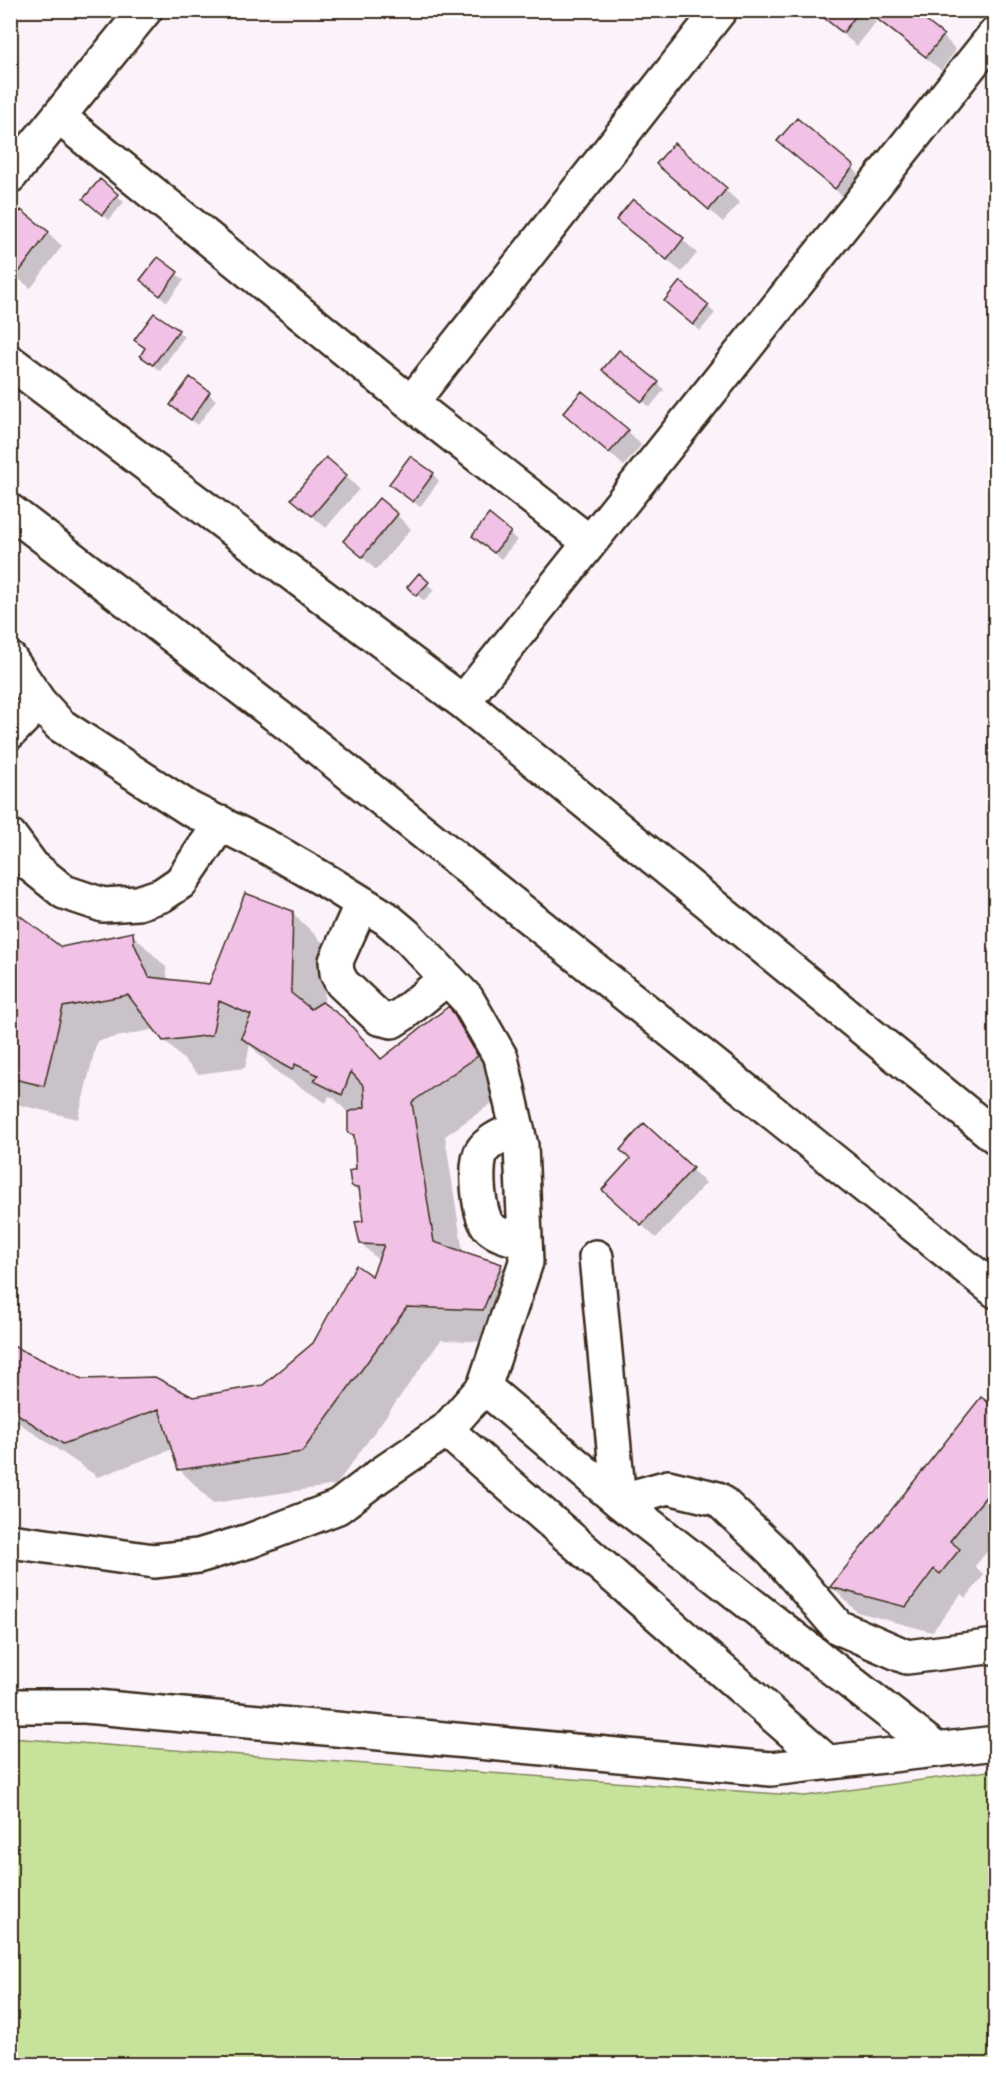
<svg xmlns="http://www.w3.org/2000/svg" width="1006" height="2075" viewBox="0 0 1006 2075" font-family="'Shantell Sans',sans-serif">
	<rect width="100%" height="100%" fill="#fcf3fa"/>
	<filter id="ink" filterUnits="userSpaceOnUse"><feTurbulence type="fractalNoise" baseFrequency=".0167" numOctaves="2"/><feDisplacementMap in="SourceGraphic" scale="12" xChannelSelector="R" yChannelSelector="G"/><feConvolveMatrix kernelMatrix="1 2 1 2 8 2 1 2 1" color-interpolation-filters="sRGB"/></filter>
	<g filter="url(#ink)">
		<path fill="#c7e39b" stroke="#81865c" stroke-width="1.5" d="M11,1738l794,58 190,-26v294h-984z"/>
		<path fill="#0003" d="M813,10h52l11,12 -19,24z
			M879,19l64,17 13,14 -15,20 -48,-37z
			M779,141l74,27 13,13 -17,21z
			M674,145l66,58 -17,19 -51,-45z
			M100,181l24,21 -15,18 -17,-14z
			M633,201l50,39 14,13 -15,19 -50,-38 -14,-14z
			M10,226l38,7 14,13 -31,42 -21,-15z
			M158,259l26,21 -17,22 -25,-22z
			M680,284l35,29 -15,18 -28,-23z
			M178,331l6,6 -24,34 -19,-16 5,-6 -10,-9z
			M611,376l47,7 6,7 -14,17z
			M191,379l25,21 -18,25 -19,-14z
			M565,413l63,18 13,14 -17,21z
			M433,474l6,7 -19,26 -29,-23z
			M346,476l13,13 -33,39 -33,-29z
			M397,515l14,14 -35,41 -31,-29z
			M489,516l28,24 -16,19 -21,-17z
			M419,576l15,14 -10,11 -15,-14z
			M10,694l22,41 -22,26z
			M10,909l51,40 71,-15 34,33 2,14 42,5 82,-74 34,34 -2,59 20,15 38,39 66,-51 34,33 29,49 -66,46 18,117 38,12 34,34 -18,44 -76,-3 -105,145 -123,18 -34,-34 -6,-20 -75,28 -79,-54 -9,-8v-63l72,28 111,18 71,-12 50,-42 59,-66 6,-17 -18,-18 4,-20 -4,-30 -9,-8 6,-14 -2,-32 -7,-6v-19l-15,-16 -5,-2 -3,7 -49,-31 -27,-27 -5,23 -47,6 -34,-34 -8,-11 -59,12 -19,78 -58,-14 -10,-9z
			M644,1125l62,58 -50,55 -38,-35z
			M996,1410v131l-21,25 9,9 -18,23 -5,-4 -29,38 -75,-20 -25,-25z"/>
		<path fill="#f1c2e5" stroke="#3b2a1e" stroke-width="1.5" d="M814,10h46l-17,23z
			M884,10h28l32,25 -18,22 -49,-38z
			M797,118l57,48 -19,23 -58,-48z
			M674,143l53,45 -18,22 -53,-46z
			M100,179l18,15 -16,21 -19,-16z
			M633,199l51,39 -17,22 -51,-40z
			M21,210l28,22 -32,43 -7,-4v-47z
			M158,257l20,15 -18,24 -20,-16z
			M680,281l29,24 -16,20 -29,-24z
			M154,313l25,17 -26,35 -13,-9 5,-8 -11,-8z
			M619,350l40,32 -17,20 -40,-32z
			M190,377l20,15 -19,28 -21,-15z
			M582,391l47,39 -20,23 -46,-40z
			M410,456l24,17 -21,29 -24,-18z
			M326,457l21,18 -35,41 -21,-17z
			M379,498l19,16 -36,43 -19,-16z
			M489,514l22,18 -17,21 -22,-17z
			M419,573l10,9 -13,14 -9,-9z
			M245,893l48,18 -2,82 20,16 11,-7 23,17 36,40 68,-53 29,50 -66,46 22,140 68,22 -19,46 -76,-3 -105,145 -124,18 -19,-61 -96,35 -53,-35v-59l3,-4 69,33 73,-2 38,20 70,-12 50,-42 43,-78 16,11 12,-31 -24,-1 -5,-22 8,-1 -4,-34 -4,1 -4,-3 -2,-14 7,-2 -2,-34 -6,-2v-21l17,-5 -1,-21 -13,-14 -9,23 -28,-14 4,-6 -23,-11 -3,6 -9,-5 -42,-27 10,-23 -32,-14 -7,34 -49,6 -35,-46 -65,12 -19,79 -34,-8v-170l51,39 72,-15 1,11 15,34 60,7z
			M644,1123l49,45 -52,57 -39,-35 28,-31 -10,-9z
			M981,1397l15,11v76l-46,57 10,8 -20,25 -6,-5 -28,38 -76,-20z"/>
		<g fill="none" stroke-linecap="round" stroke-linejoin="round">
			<defs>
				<path id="minor" d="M59,117l352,286 178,139
					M10,176l135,-166
					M10,362l453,340 533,435
					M411,403l309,-393
					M10,511l283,217 703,563
					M10,659l29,43 21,23 130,84 79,39 59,34 58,36 19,16 62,65 34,59 20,88 5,116 -42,125 -38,43 -66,45 -42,32 -89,34 -51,15 -44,5 -144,-20
					M463,702l533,-669
					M10,732l29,-30
					M10,836l22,30 32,26 39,13 35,-2 24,-8 19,-13 40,-59
					M362,903l-26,58 1,12 5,10 37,35 13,3 11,-7 44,-36
					M517,1128c-11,6 -28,12 -35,23 -8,14 -4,67 8,77 9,8 24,10 35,14
					M596,1257l23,244 49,-14 50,12 55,52 65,76 69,30 89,-11
					M484,1387l135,114 318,249
					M446,1430l381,332
					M10,1706h75l686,63 225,-26"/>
			</defs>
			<use href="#minor" stroke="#3b2a1e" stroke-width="38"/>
			<use href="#minor" stroke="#fff" stroke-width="33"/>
		</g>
	</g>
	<rect width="1006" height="2075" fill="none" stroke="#fff" stroke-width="36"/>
	<rect x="18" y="18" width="970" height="2039" fill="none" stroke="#3b2a1e" stroke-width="2" filter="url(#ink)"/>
</svg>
